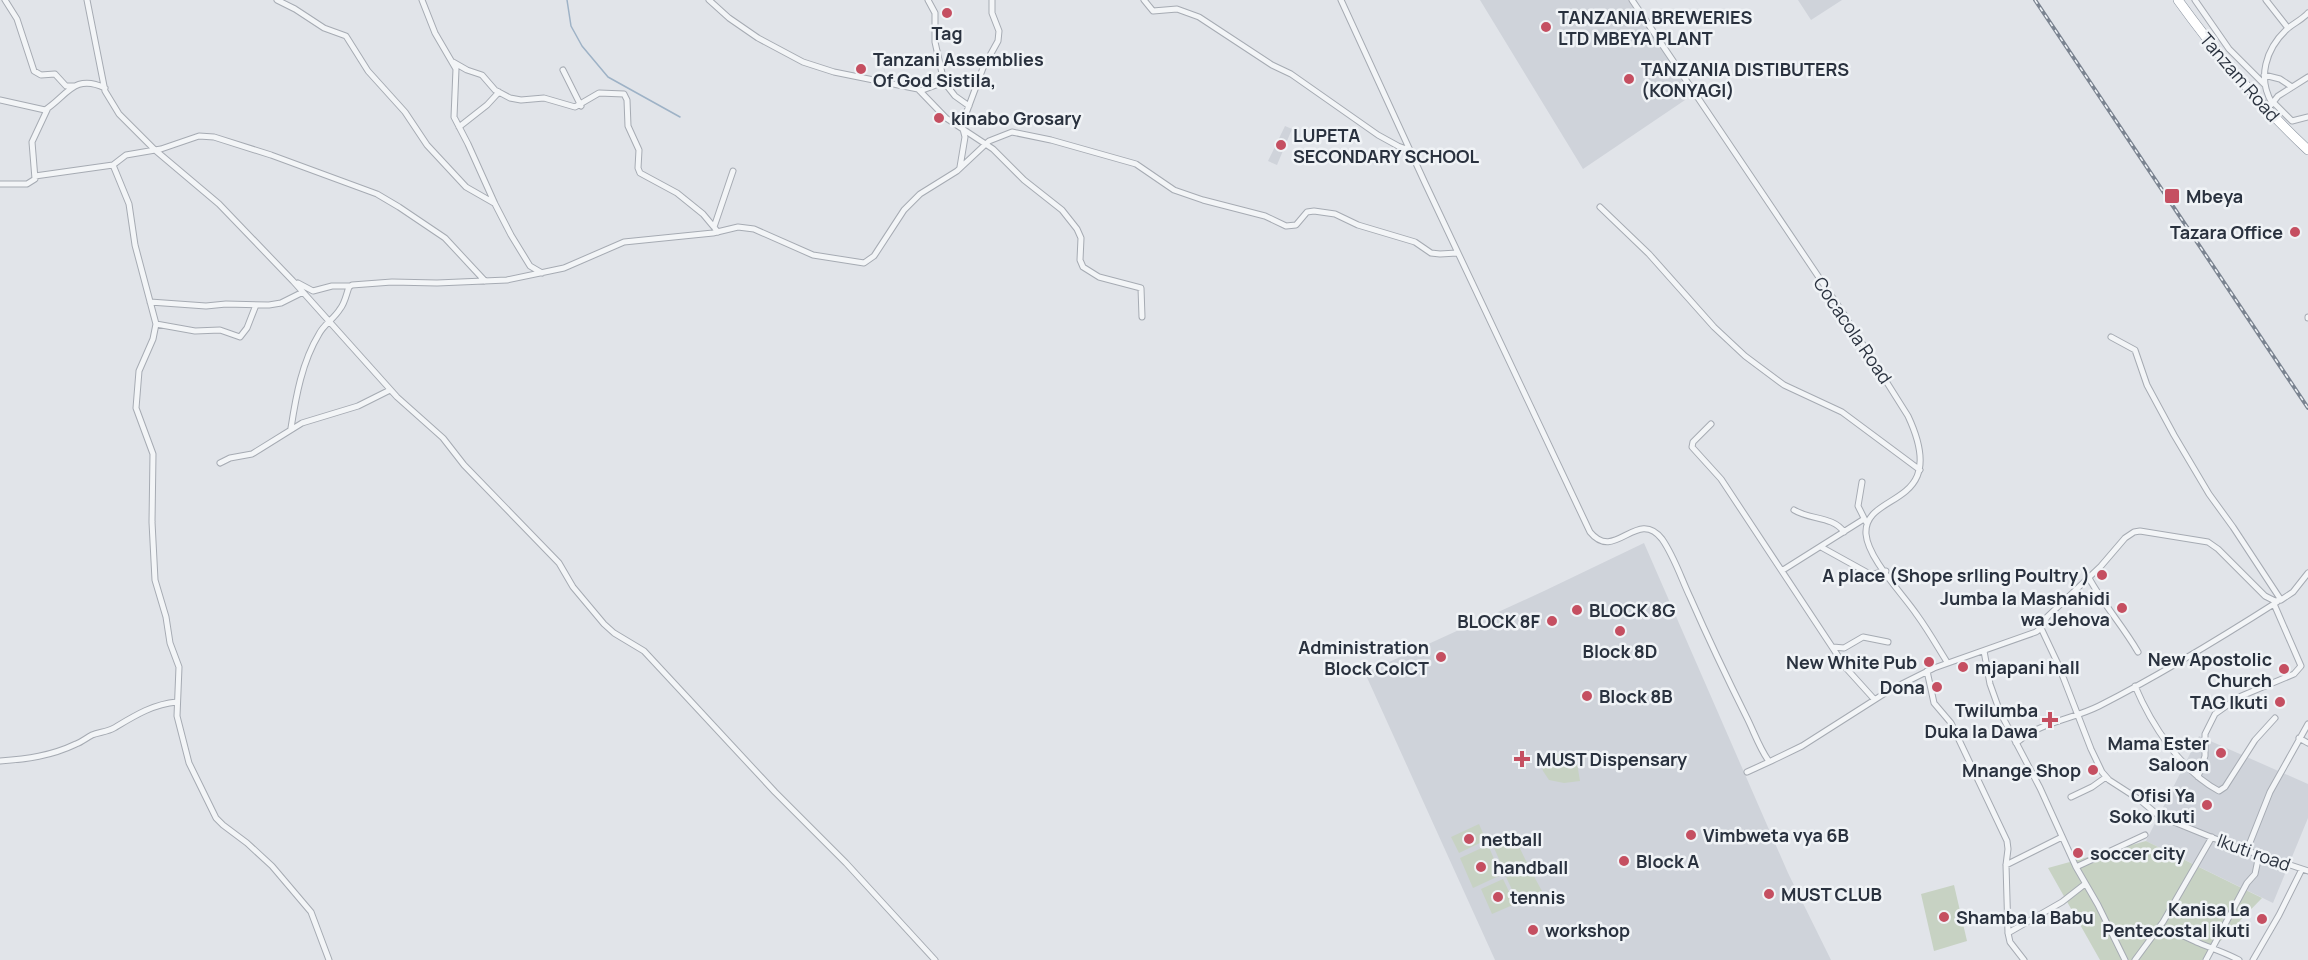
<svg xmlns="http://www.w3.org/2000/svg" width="2308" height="960" viewBox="0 0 2308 960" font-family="Manrope,sans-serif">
	<rect width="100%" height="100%" fill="#e1e4e9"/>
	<path fill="#cfd3da" d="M1480,0h148l65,91 -6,4 1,3 -105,71z
		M1798,0h44l-31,20z
		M1285,126l7,3 -15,36 -9,-4z
		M1644,543l144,330 43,87h-336l-130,-287 179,-82z
		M2199,736l109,48v34l-35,85 -127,-62z"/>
	<path fill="#c7d2c3" d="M1572,753l5,10 3,18 -16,2 -15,-3 -6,-9 -5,-12 14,-5z
		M1479,824l7,16 -27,13 -8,-16z
		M1512,832l15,31 -22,10 -14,-32z
		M2146,841l116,57 -60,62h-102l-52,-92z
		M1488,845l13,30 -28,13 -13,-30z
		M1529,867l14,26 -24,11 -13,-27z
		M1503,879l12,25 -23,10 -11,-25z
		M1954,885l13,56 -33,10 -13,-57z"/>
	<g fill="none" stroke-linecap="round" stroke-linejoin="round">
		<path stroke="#9eb2c6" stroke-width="1.5" d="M567,0l4,26 11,20 26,31 72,40"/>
		<defs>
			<path id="street" d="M5,0l12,19 17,52 7,4 14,-1 11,12h9
				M87,0l18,91 14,23 36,36 64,54 74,77 104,116 46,41 21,27 95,98 14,24 31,37 10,9 30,18 131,141 71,71 89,97
				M277,0l18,9 29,19 22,8 22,35 37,41 22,33 39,42 28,16
				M422,0l13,33 21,36 -2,48 14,27 27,60 16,31 19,31 12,7
				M709,0l20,18 29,20 45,24 31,10 84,17 28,29 47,31 31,31 38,30 15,19 4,9 -1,22 3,7 16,10 42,11 1,29
				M928,0l7,13v29l9,40 11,14 14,10
				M1144,0l9,11 24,-2 22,8 73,48 19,9 87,61 20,11 11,4
				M1341,0l84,183 165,349c25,31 47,-25 72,7 12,17 19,39 28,58 18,41 37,81 57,121 7,14 12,29 21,42l3,1 31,-15 88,-56 44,-22 102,-36 5,-4 6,-11 54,-51 24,-28 9,-6 6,-1 68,11 10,7 47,47 10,5 6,-1 12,-8 15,-19
				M1632,0l213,316 63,100c44,94 -45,74 -42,118 2,25 37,60 51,81 11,15 20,31 30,47
				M2195,0l34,49 36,36
				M2266,0l22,28
				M453,62l14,8 15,5 13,15 15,8 11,2 23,-2 31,9 24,-14 25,1 3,6 1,26 11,24 -1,18 2,5 37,20 26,21 15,18
				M563,70l18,36
				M2264,75l16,4 12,8
				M920,91l24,-9
				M0,100l45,10c22,-14 29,-37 60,-22
				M2273,102l19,19 16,-4
				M2272,103c-15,-25 -6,-54 14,-73 6,-6 16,-10 22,-17
				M2271,105l7,-9 30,-19
				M459,127l28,-22 12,-13
				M961,127l22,-59 15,-27 1,-10 -7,-18v-13
				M960,167l5,-30 -2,-8
				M35,176l78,-11
				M0,184h27l8,-5 -3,-37 15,-32
				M1600,207l49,47 65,73 31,29 39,29 58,27 78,58
				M714,227l19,-56
				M298,283l15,8 19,-5h18
				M150,302l56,4 20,-2 43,1 12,-2 22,-11
				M2308,317v1
				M156,324l39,7 25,-1 20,7 7,-9 9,-23
				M2111,337l24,13 12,35 27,50 35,59 24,33 48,73
				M1711,424l-18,18 -1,5 29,32 125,189 28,31
				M291,428c5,-32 11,-66 28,-94 5,-10 15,-15 21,-25 5,-6 6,-14 9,-22l3,-2 40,-3 45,1 70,-3 57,-12 60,-26 89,-9 25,-6 16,2 59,26 51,8 10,-7 30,-46 16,-16 37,-23 32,-30 23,-9 39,8 85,24 38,26 29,10 62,16 21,10 10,-1 11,-13 7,-1 21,3 23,11 57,17 16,11 9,1 17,-1
				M220,463l10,-5 22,-4 50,-31 56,-17 32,-16
				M1862,482l-4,24 8,16
				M1794,510c16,10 39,6 50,22
				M1821,547l47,26 6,1 12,-3
				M1783,570l81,-51
				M2089,578c14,26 34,48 49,74
				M2041,628l17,36 33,85 11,23 7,8 31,20 19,16 74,30 75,25
				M1833,647l11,1 19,-11 25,5
				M1984,651l6,33 10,28 40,76 36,79 22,38 27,55
				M1927,671l7,32 17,20 56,118 1,8 -2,16 2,68 2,9 14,18
				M2135,686c16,38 46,85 84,105l6,-4 30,-47 20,-22
				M2299,738l9,5
				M2016,743c24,-21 55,-23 83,-37 61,-31 120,-67 178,-104
				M0,761c27,-2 51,-5 76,-17 6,-2 10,-6 16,-9 7,-3 15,-3 22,-7 20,-12 39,-24 63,-26
				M1747,772l24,-11
				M2198,777l7,-21v-22l10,-20 24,-17 55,-23 7,-8 -27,-62
				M2071,797l21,-10 14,-10
				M2247,850l23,-58 38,-68
				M2006,865l56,-28
				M2076,867l69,-32
				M2159,928c15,2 26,9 40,15 14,6 27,10 40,17
				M2008,933l54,-31 23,-18
				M329,960l-18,-48 -39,-46 -25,-23 -24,-18 -7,-7 -27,-55 -12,-47 2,-49 -9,-24 -4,-26 -11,-37 -3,-58 1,-68 -17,-46 3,-37 14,-32 3,-15 -21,-79 -6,-41 -16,-39 13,-10 35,-6 38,-13 15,1 57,18 106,39 22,13 46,31 40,43
				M2135,960l28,-38 49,-85
				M2206,960l41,-77 8,-9 4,-19
				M2253,960l26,-45 23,-46"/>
			<path id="highway" d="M2178,0c39,54 81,104 130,150"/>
		</defs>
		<use href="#street" stroke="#a6abb3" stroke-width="7"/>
		<use href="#highway" stroke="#89929e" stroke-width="10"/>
		<use href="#street" stroke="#f3f5f7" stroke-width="5"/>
		<use href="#highway" stroke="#fff" stroke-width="9"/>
		<defs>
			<path id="rail" d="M2035,0l273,408"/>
		</defs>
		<use href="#rail" stroke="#7b8491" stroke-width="4"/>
		<use href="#rail" stroke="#f0f3f6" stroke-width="1.5" stroke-dasharray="4.5" stroke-linecap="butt"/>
	</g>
	<g fill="#c54f61" stroke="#f0f3f6" stroke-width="2">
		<circle cx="947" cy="13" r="6"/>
		<circle cx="1546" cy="27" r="6"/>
		<circle cx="861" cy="69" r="6"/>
		<circle cx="1629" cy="79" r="6"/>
		<circle cx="939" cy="118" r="6"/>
		<circle cx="1281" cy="145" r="6"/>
		<rect x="2164" y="188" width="16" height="16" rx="3"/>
		<circle cx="2295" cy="232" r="6"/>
		<circle cx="2102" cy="575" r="6"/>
		<circle cx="2122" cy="608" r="6"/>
		<circle cx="1577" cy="610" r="6"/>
		<circle cx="1552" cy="621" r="6"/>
		<circle cx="1620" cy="631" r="6"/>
		<circle cx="1441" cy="657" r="6"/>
		<circle cx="1929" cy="662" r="6"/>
		<circle cx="1963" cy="667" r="6"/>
		<circle cx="2284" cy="669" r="6"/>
		<circle cx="1937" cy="687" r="6"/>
		<circle cx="1587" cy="696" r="6"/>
		<circle cx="2280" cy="702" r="6"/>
		<path d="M2047 711h6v6h6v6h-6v6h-6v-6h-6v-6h6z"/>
		<circle cx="2221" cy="753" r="6"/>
		<path d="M1519 750h6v6h6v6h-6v6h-6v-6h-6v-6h6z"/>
		<circle cx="2093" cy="770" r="6"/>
		<circle cx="2207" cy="805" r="6"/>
		<circle cx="1691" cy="835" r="6"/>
		<circle cx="1469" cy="839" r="6"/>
		<circle cx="2078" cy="853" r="6"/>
		<circle cx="1624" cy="861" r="6"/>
		<circle cx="1481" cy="867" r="6"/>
		<circle cx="1769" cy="894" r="6"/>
		<circle cx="1498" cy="897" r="6"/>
		<circle cx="1944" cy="917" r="6"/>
		<circle cx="2262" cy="919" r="6"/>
		<circle cx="1533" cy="930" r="6"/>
	</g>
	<g text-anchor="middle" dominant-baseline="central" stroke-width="5" stroke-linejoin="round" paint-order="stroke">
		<g font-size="18" font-weight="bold" fill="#2a323f" stroke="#f0f3f6" text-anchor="start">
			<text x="1558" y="17">TANZANIA BREWERIES<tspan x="1558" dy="21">LTD MBEYA PLANT</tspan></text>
			<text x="947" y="33" text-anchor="middle">Tag</text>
			<text x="873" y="59">Tanzani Assemblies<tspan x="873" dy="21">Of God Sistila,</tspan></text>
			<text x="1641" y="69">TANZANIA DISTIBUTERS<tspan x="1641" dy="21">(KONYAGI)</tspan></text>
			<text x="951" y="118">kinabo Grosary</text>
			<text x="1293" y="135">LUPETA<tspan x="1293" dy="21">SECONDARY SCHOOL</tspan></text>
			<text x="2186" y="196">Mbeya</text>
			<text x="2283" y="232" text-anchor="end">Tazara Office</text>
			<text x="2090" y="575" text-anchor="end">A place (Shope srlling Poultry )</text>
			<text x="2110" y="598" text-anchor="end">Jumba la Mashahidi<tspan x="2110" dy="21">wa Jehova</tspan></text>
			<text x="1589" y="610">BLOCK 8G</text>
			<text x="1540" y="621" text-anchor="end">BLOCK 8F</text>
			<text x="1429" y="647" text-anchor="end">Administration<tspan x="1429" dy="21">Block CoICT</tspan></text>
			<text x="1620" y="651" text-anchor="middle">Block 8D</text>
			<text x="2272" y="659" text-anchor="end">New Apostolic<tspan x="2272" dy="21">Church</tspan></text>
			<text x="1917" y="662" text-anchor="end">New White Pub</text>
			<text x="1975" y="667">mjapani hall</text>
			<text x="1925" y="687" text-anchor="end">Dona</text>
			<text x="1599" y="696">Block 8B</text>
			<text x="2268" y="702" text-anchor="end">TAG Ikuti</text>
			<text x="2038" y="710" text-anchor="end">Twilumba<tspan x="2038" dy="21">Duka la Dawa</tspan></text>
			<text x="2209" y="743" text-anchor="end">Mama Ester<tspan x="2209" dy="21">Saloon</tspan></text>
			<text x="1536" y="759">MUST Dispensary</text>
			<text x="2081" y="770" text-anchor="end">Mnange Shop</text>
			<text x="2195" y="795" text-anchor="end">Ofisi Ya<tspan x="2195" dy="21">Soko Ikuti</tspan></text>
			<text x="1703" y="835">Vimbweta vya 6B</text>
			<text x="1481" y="839">netball</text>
			<text x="2090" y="853">soccer city</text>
			<text x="1636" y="861">Block A</text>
			<text x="1493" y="867">handball</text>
			<text x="1781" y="894">MUST CLUB</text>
			<text x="1510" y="897">tennis</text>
			<text x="2250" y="909" text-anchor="end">Kanisa La<tspan x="2250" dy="21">Pentecostal ikuti</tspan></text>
			<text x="1956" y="917">Shamba la Babu</text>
			<text x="1545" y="930">workshop</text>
		</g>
		<g font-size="18" fill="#2a323f" stroke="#f0f3f6">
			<text transform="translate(2240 77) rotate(49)">Tanzam Road</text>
			<text transform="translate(1853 330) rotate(56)">Cocacola Road</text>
			<text transform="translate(2254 852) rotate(20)">Ikuti road</text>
		</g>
	</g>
</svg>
